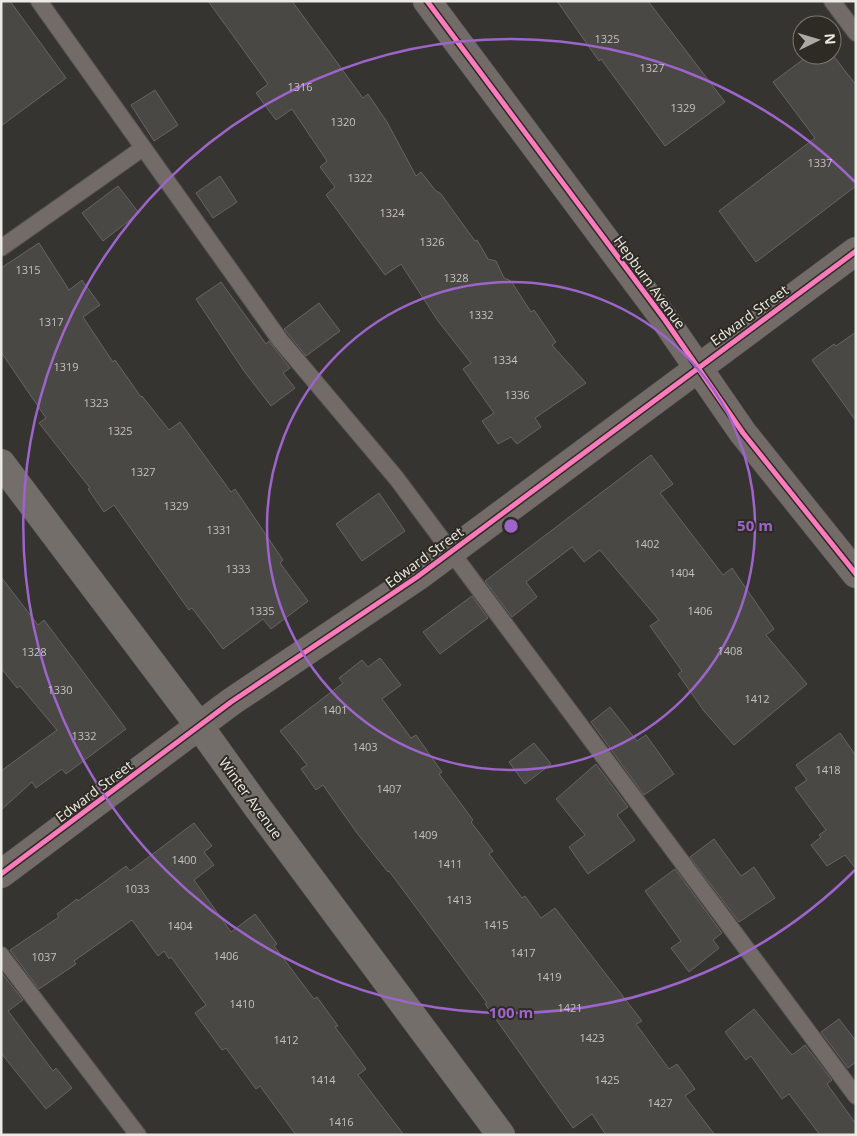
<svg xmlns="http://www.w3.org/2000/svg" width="857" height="1136" viewBox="0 0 857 1136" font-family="'Open Sans',sans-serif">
	<rect width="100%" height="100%" fill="#363430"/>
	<path fill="#4a4845" stroke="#676562" d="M1,1h9l56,77 -65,48z
		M208,1h84l71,97 5,-4 19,28 29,54 5,-4 14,18 6,4 34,47 2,-1 11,19 8,2 8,17 7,3 20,31 3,-2 22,32 -4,3 34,38 -51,35 6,9 -24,17 -6,-7 -13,7 -16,-23 12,-8 -31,-44 8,-6 -33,-42 -37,-57 -16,11 -59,-80 9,-8 -15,-20 7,-6 -35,-52 -16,11 -20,-27 12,-9z
		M557,1h91l77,101 -60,44 -64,-87 -2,2z
		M832,54l24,31v101l-100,76 -37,-51 96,-73 -42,-56 36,-27z
		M155,90l23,35 -24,16 -23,-36z
		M220,176l17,26 -24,16 -17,-25z
		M118,186l21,27 -36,28 -21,-28z
		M39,243l30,47 13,-10 18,25 -17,12 30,45 2,-2 26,37 1,-1 27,34 11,-8 51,70 4,-3 48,71 -3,3 28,38 -37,28 -8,-10 -40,30 -31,-41 -3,2 -75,-105 -10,7 -16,-23 2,-1 -51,-65 7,-5 -45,-66v-84z
		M221,282l45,62 3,-3 21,27 -7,5 12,15 -24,18 -27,-35 -48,-72z
		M319,303l21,28 -34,25 -22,-27z
		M856,332v89l-44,-61 22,-16 2,2z
		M651,455l22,29 -13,9 63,82 9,-7 42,61 -8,6 41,49 -73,61 -30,-34 -26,-37 4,-3 -32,-45 9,-6 -59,-70 -16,12 -12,-15 -46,35 11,15 -25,20 -27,-36z
		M379,493l26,38 -43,30 -26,-37z
		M1,577l37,48 6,-5 82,109 -60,45 -4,-5 -26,19 -4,-6 -31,28v-39l56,-41 -37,-44 -3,2 -16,-20z
		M472,596l16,22 -48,36 -17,-22z
		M380,658l21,27 -19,14 29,39 5,-3 26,37 -3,2 34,46 -2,2 22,29 -4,3 33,44 3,-2 16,22 14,-10 87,113 -6,3 33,45 8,-5 18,25 -10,7 30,39h-109l-14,-21 -19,14 -88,-124 2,-1 -98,-132 -1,1 -31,-39 -34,-48 -7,5 -15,-21 6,-4 -27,-34 63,-48 -4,-5 23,-18 6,7z
		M610,707l27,34 9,-6 28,39 -30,21 -53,-73z
		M840,733l16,23v113l-11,-14 -18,11 -16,-21 10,-8 -2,-2 7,-5 -31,-42 12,-8 -11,-15z
		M534,743l17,21 -26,20 -16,-22z
		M596,764l32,43 -11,8 18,25 -47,34 -19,-27 16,-12 -29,-36z
		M194,823l18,23 -8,6 10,13 -20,15 37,52 24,-18 22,30 -3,2 40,53 3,-2 21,29 -3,1 31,42 -8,6 46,60h-108l-36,-49 -4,3 -30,-41 -4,2 -27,-37 11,-8 -35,-48 -2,2 -5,-8 -6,5 -26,-36 -58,41 2,3 -37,25 -29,-39 49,-33 -2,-3 20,-15 1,2 48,-35 4,5z
		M714,839l27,37 13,-9 21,31 -36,24 -49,-65z
		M675,869l47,64 -9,7 6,8 -30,24 -18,-24 10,-7 -36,-50z
		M1,972l22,28 -15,11 45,60 3,-3 16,20 -26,21 -45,-56z
		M754,1009l38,46 13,-10 27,35 -5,4 29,40v11h-36l-31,-41 -7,5 -31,-43 -5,4 -21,-28z
		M839,1019l17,22v21l-8,6 -27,-36z"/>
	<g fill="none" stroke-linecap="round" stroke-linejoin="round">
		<defs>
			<path id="lane" d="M39,1l241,339 117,139 459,617
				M832,1l24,32
				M1,248l142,-100
				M1,955l137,180"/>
			<path id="street" d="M427,1l238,319 78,113 113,141
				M1,874l230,-172 186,-125 439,-326"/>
			<path id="secondary" d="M1,463l199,264 58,81 243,327"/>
		</defs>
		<use href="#lane" stroke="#52514e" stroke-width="18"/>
		<use href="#street" stroke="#52514e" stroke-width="29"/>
		<use href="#secondary" stroke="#52514e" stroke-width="29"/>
		<use href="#lane" stroke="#726b67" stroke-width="16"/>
		<use href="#street" stroke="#726b67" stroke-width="28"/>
		<use href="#secondary" stroke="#736e6a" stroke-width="28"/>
		<defs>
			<path id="cycleway" d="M427,1l238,319 78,113 113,141
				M1,874l230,-172 186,-125 439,-326"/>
		</defs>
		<use href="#cycleway" stroke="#2e2b24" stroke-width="8"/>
		<use href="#cycleway" stroke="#fd7abc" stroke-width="5"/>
	</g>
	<g fill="none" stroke="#9d65ca" stroke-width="2.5">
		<circle cx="511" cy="526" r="244"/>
		<path d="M855 870A487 487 0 1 1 855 182"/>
	</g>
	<g text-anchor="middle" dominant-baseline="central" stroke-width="4" stroke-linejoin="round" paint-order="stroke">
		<g font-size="11" fill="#c4c2bd">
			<text x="607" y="38">1325</text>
			<text x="652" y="67">1327</text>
			<text x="300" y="86">1316</text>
			<text x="683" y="107">1329</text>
			<text x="343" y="121">1320</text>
			<text x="820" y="162">1337</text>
			<text x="360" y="177">1322</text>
			<text x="392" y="212">1324</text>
			<text x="432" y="241">1326</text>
			<text x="28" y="269">1315</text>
			<text x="456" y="277">1328</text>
			<text x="481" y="314">1332</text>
			<text x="51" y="321">1317</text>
			<text x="505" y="359">1334</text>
			<text x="66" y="366">1319</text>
			<text x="517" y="394">1336</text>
			<text x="96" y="402">1323</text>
			<text x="120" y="430">1325</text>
			<text x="143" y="471">1327</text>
			<text x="176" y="505">1329</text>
			<text x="219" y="529">1331</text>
			<text x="647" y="543">1402</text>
			<text x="238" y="568">1333</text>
			<text x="682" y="572">1404</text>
			<text x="262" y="610">1335</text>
			<text x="700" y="610">1406</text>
			<text x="730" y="650">1408</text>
			<text x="34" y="651">1328</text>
			<text x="60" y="689">1330</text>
			<text x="757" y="698">1412</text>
			<text x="335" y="709">1401</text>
			<text x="84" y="735">1332</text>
			<text x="365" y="746">1403</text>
			<text x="828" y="769">1418</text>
			<text x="389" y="788">1407</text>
			<text x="425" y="834">1409</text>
			<text x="184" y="859">1400</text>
			<text x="450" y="863">1411</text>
			<text x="137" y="888">1033</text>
			<text x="459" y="899">1413</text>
			<text x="496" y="924">1415</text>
			<text x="180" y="925">1404</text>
			<text x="523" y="952">1417</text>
			<text x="226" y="955">1406</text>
			<text x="44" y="956">1037</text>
			<text x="549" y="976">1419</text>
			<text x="242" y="1003">1410</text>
			<text x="570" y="1007">1421</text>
			<text x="592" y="1037">1423</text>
			<text x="286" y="1039">1412</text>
			<text x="323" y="1079">1414</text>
			<text x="607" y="1079">1425</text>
			<text x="660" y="1102">1427</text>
			<text x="341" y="1121">1416</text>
		</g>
		<g font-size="14" fill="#eceae5" stroke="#2e2b24">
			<text transform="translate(650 282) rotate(54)">Hepburn Avenue</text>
			<text transform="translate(749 315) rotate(-36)">Edward Street</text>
			<text transform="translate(424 557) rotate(-36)">Edward Street</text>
			<text transform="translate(94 791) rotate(-37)">Edward Street</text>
			<text transform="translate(251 798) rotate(54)">Winter Avenue</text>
		</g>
	</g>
	<circle cx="511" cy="526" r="8" fill="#9d65ca" stroke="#2e2b24" stroke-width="2.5"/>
	<g font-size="15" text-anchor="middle" font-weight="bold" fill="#9d65ca" stroke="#2e2b24" stroke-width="4" stroke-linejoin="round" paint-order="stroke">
		<text x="755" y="531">50 m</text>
		<text x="511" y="1018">100 m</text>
	</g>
	<rect width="857" height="1136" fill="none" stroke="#eceae5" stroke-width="5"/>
	<g transform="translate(817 40) rotate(85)"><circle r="24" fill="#2e2b24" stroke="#7a7771"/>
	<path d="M0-4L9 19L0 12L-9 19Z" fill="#acaaa6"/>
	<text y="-8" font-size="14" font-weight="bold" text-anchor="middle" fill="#eceae5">N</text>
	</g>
</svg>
